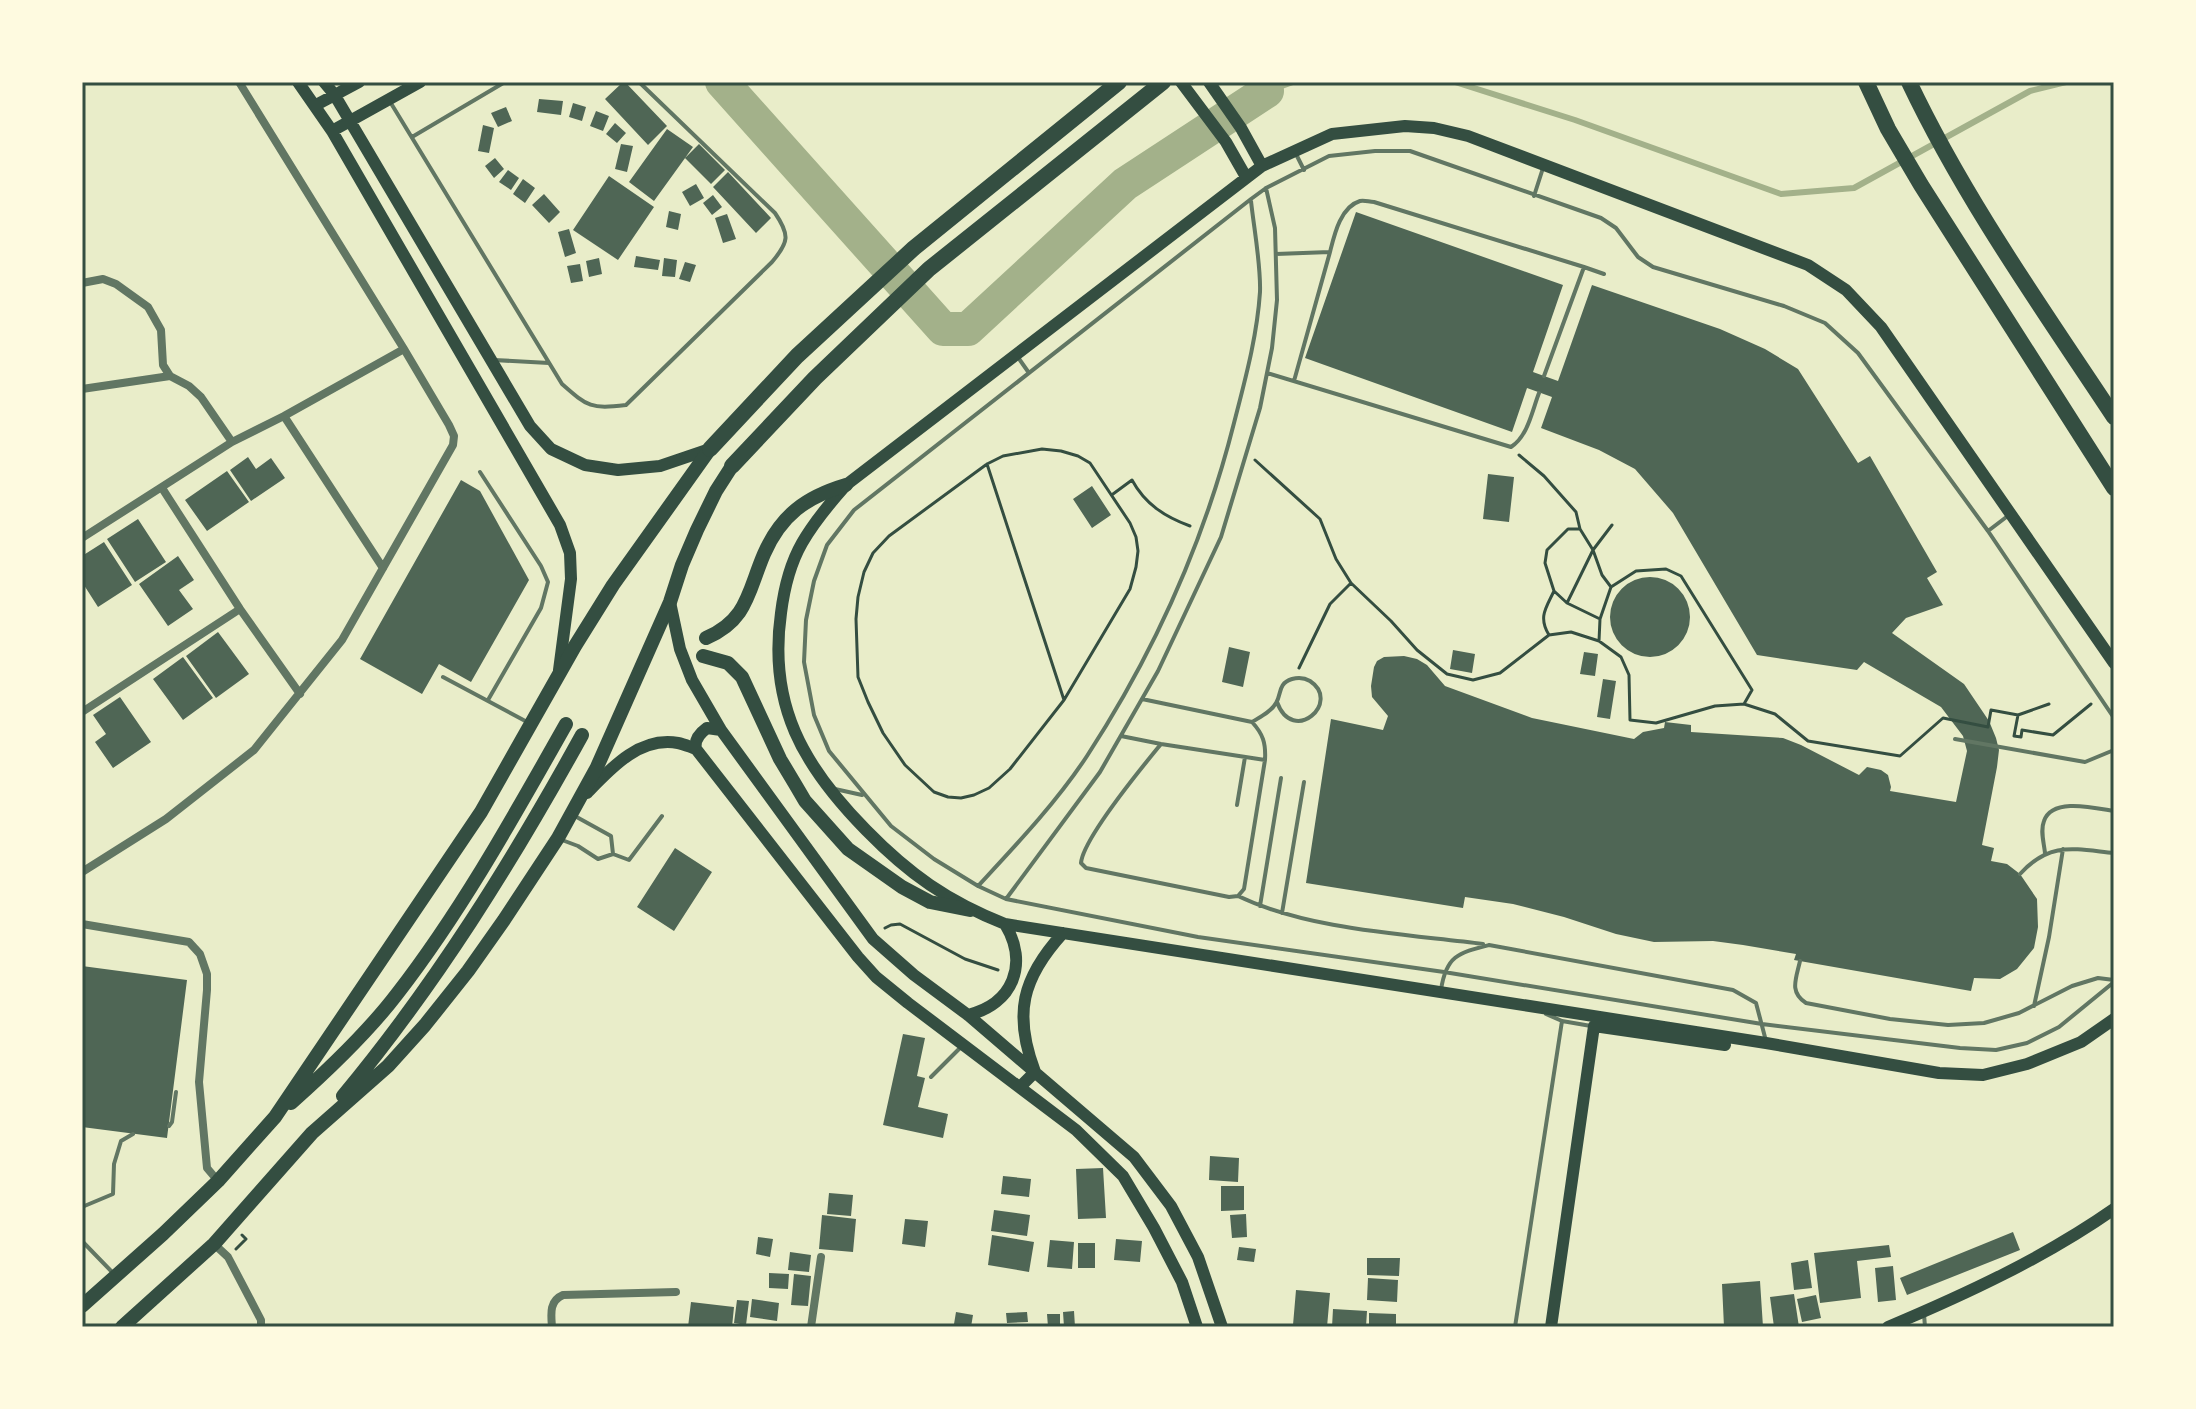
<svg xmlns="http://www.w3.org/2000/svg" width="2196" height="1409" viewBox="0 0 2196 1409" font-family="'PT Sans Narrow',sans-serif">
	<rect width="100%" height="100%" fill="#e9edc9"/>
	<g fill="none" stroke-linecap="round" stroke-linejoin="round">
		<path stroke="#a3b18a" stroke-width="6" d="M1455,82l120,38 206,74 73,-6 176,-97 36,-9
			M1267,91l26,-9"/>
		<path stroke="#a3b18a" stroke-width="34" d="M722,82l221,247h25l157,-145 142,-93"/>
	</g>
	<path fill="#4f6655" d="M623,82h2l42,44 -19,19 -43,-46z
		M539,99l24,2 -2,14 -24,-3z
		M573,103l13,4 -4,14 -13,-4z
		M506,107l6,14 -14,6 -7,-14z
		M596,111l13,5 -6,15 -13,-5z
		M615,123l11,10 -9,10 -11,-9z
		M483,125l11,3 -5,25 -11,-2z
		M667,129l26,18 -39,54 -25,-19z
		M621,144l12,2 -6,26 -12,-3z
		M699,144l26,26 -14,14 -26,-26z
		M495,158l9,11 -10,9 -9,-12z
		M508,170l11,8 -8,12 -12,-8z
		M728,172l43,46 -15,15 -43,-46z
		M609,176l45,31 -36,53 -45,-30z
		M523,179l12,9 -10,15 -12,-9z
		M696,184l8,14 -14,8 -8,-14z
		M544,194l16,18 -11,11 -17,-18z
		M713,195l9,12 -10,8 -9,-12z
		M669,211l12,3 -3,16 -12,-3z
		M1356,212l207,73 -30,87 25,9 34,-96 128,44 45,20 33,20 60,94 12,-7 67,116 -10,6 16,27 -37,13 -14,15 72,51 25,37 7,17 3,12 -2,17 -15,78 12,3 -3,13 16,3 13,10 17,25 1,28 -4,21 -17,21 -17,10 -26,-1 -3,13 -177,-31 2,-6 -53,-9 -30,-4 -59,1 -38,-8 -52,-17 -51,-13 -48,-7 -2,11 -157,-25 25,-164 52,11 5,-14 -16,-19 -1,-11 3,-19 3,-6 7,-4 20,-1 13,3 10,6 18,21 87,32 102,21 9,-7 21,-4 1,-6 26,3v7l92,6 18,7 58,30 8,-8 14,3 7,5 3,12 -1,4 66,11 11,-51 -4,-15 -22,-29 -77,-45 -7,8 -100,-15 -84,-142 -38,-44 -36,-19 -58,-22 11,-31 -25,-9 -15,44 -207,-74z
		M727,214l9,25 -13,4 -8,-25z
		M569,229l7,24 -11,4 -7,-25z
		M636,256l24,4 -2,10 -24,-3z
		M599,258l3,16 -13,3 -3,-16z
		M664,258l13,2 -2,17 -13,-1z
		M685,262l11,3 -6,17 -11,-3z
		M580,264l3,17 -12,2 -4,-17z
		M248,457l8,12 15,-11 14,20 -34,23 -21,-31z
		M227,471l22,31 -42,29 -22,-31z
		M1488,474l26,3 -5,45 -26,-3z
		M461,480l19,11 49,89 -58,102 -32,-18 -17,30 -62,-35z
		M1092,486l19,29 -19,13 -19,-29z
		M138,519l28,43 -31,20 -28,-43z
		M104,542l28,43 -34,22 -16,-25v-26z
		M178,556l16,24 -15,10 14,19 -25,17 -29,-42z
		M1610 617a40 40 0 1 1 80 0a40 40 0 1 1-80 0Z
		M218,632l31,42 -33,24 -30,-42z
		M1229,647l21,5 -7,35 -21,-5z
		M1453,650l22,4 -3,19 -22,-4z
		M1584,652l14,2 -3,22 -15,-2z
		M183,657l30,41 -30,22 -30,-41z
		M1603,679l13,2 -6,38 -13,-2z
		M120,697l31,45 -38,26 -18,-26 11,-8 -13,-19z
		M675,848l37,24 -38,59 -37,-24z
		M82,966l105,14 -20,158 -85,-11z
		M903,1034l22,4 -8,38 8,2 -7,29 30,7 -5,24 -60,-13z
		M1210,1156l29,2 -1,24 -29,-2z
		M1103,1168l3,50 -28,1 -2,-50z
		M1003,1176l28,3 -2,18 -28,-3z
		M1221,1186h23v24l-23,1z
		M829,1193l24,2 -2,21 -24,-2z
		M994,1210l36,5 -3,21 -36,-5z
		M1246,1214l1,23 -15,1 -2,-23z
		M822,1215l34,4 -3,33 -34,-3z
		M905,1219l23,2 -3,26 -23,-3z
		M2013,1232l7,18 -113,45 -7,-17z
		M992,1235l42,7 -5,30 -41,-7z
		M758,1237l15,2 -3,18 -14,-3z
		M1116,1239l26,2 -2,21 -26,-2z
		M1050,1240l24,2 -2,27 -25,-2z
		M1078,1243h17v25h-17z
		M1889,1245l2,12 -34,4 4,37 -41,5 -6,-50z
		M1239,1247l17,2 -2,13 -17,-2z
		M790,1252l21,3 -2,17 -21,-2z
		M1367,1258h33l-1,18 -32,-1z
		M1808,1260l4,28 -18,2 -3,-27z
		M1893,1266l3,34 -18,2 -3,-34z
		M769,1273l20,1 -1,15 -19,-1z
		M794,1274l17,2 -3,30 -17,-1z
		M1368,1278l30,2 -1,22 -30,-2z
		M1760,1281l3,46h-39l-2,-43z
		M1296,1290l34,3 -3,34 -34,-2z
		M1794,1294l5,33h-25l-4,-30z
		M1816,1295l5,23 -19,4 -5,-23z
		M752,1299l27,4 -2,18 -27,-4z
		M737,1300l12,1 -3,24 -12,-2z
		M691,1302l43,5 -2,20h-44z
		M1333,1309l34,2 -1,16h-34z
		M1074,1311l1,16h-11l-1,-15z
		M956,1312l17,3 -2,12 -17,-3z
		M1027,1312l1,10 -21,1 -1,-10z
		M1369,1313l27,1v13h-27z
		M1047,1314h13v13h-12z"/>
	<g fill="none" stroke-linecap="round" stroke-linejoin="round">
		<path stroke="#344e41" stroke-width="3" d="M1042,449l19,2 17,5 12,7 40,60 6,14 2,14 -2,16 -6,22 -66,111 -54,69 -21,19 -15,7 -13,3 -13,-1 -14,-5 -29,-27 -22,-32 -15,-31 -10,-25 -2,-58 2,-22 6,-25 9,-19 16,-17 98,-72 16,-8z
			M1519,455l25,21 32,36 4,17 13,21 9,25 9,12
			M1255,460l65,59 16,40 15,24 40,38 26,29 30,24 26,6 27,-7 49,-38 22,-3 28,9 22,16 8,18 1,45 26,3 59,-17 29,-2 31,10 33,27 92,15 43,-38 45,9 3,-17 27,5 31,-11
			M987,464l77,236
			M1113,494l19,-14c13,24 33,37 58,46
			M1580,529h-12l-21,21 -2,13 9,28 13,12 33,16
			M1567,603l26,-53 19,-25
			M1549,635c-11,-18 -3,-27 5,-44
			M1599,641l1,-22 11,-32 25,-16 30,-2 15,7 71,114 -8,14
			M1299,668l31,-64 21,-21
			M2018,715l-4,21 7,1 1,-7 31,5 38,-31
			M885,928l6,-3 9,-1 65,35 33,11
			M236,1249l10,-10 -4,-4"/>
		<path stroke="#617663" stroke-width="4" d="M389,100l173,284c26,23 29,25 64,21l146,-143c17,-20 18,-27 3,-49l-136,-131
			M412,137l93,-55
			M1296,154l8,16
			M1534,196l9,-28
			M1276,254l54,-2c4,-16 10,-45 30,-51 5,-1 9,1 14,1l210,65 -40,109
			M1584,267l20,7
			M1017,356l12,17
			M494,360l55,3
			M1267,373l244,74c17,-11 21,-36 28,-54
			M1294,381l36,-129
			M480,472l61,94 7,16 -7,26 -53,92
			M1988,531l21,-16
			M443,677l86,46
			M1142,699l110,23c11,12 14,21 13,38l-21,129 -6,7 -9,1 -143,-29 -5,-5c2,-25 62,-97 80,-119
			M2114,718l-126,-187 -130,-178 -33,-30 -41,-17 -131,-39 -15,-10 -22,-29 -15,-10 -191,-67h-35l-46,5 -63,32 -15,11 -397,311 -27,35 -13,36 -8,39 -2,42 10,53 15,36 62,75 43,33 44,27 28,13 192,38 246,35 318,52 198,24 36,2 31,-7 32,-16 55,-45
			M1252,722c8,-5 19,-10 24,-19 6,-9 1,-19 16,-24 7,-2 13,-1 18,2 32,21 -17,65 -33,21
			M1121,736l40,8 104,16
			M1955,739l130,23 29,-12
			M835,789l27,6
			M1237,805l8,-48
			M573,815l38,21 2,18
			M562,840l16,6 20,13 15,-5 16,6 33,-44
			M2045,853c-1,-10 -5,-22 -1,-32 8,-24 51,-13 70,-10
			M2020,874c30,-33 54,-25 94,-21
			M978,886c38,-41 78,-83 109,-130 67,-103 117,-214 147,-333 11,-43 23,-86 26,-131 1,-27 -6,-63 -9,-91
			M1238,896c71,34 167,38 245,48
			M1006,899l94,-127 58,-101 63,-134 39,-129 12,-60 5,-48 -2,-72 -9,-40
			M1260,906l21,-128
			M1282,913l22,-131
			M1800,961c-4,18 -11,31 6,42l84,16 58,6 36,-2 35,-10 53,-27 26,-8 16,2
			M1441,990c5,-34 17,-37 48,-45l244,45 23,13 10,38
			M2034,1006l15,-69 14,-88
			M1546,1014l16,7 29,5
			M931,1077l30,-30
			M169,1126l3,-4 4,-30
			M82,1207l31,-13 1,-30 7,-23 12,-7
			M82,1241l30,31
			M1924,1314l1,13
			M1515,1327l47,-306"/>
		<path stroke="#617663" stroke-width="8" d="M82,283l21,-4 13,5 32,23 13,23 2,35 7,11 19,10 12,11 31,45
			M82,389l88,-13
			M284,416l99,152
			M162,488l78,121 60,85
			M82,538l150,-96 52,-26 120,-67
			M82,712l158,-103
			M82,872l84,-53 88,-69 88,-110 111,-195 1,-9 -5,-11 -45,-76 -165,-267
			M82,924l107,18 11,12 7,20v16l-8,92 8,86 11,13
			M214,1244l14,13 33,63v7
			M552,1327c-1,-13 -3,-26 11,-32l113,-3
			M811,1327l10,-70"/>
		<path stroke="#344e41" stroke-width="12" d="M298,82l34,49 228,394 10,28 1,26 -12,91
			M324,82l10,12 196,332 21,23 34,16 33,5 42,-4 50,-17
			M1181,82l45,60 20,35
			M1209,82l32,46 21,38
			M316,105l43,-23
			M332,131l88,-49
			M670,602l10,47 12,31 29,50 152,209 41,36 54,40 166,142 37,49 27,51 24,70
			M2114,663l-233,-336 -35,-37 -38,-25 -340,-129 -34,-8 -29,-2 -73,8 -70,32 -416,319c-16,18 -32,37 -44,58 -12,21 -18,46 -21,70 -13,92 22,153 85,217 43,44 81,71 139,94l761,119 173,30 44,2 44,-11 54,-22 33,-23
			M696,749c-2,-9 4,-16 11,-21l14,2
			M587,793c24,-25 53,-57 91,-50 6,1 12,4 18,6l162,208 18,20 32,26 168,127 47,46 31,52 28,54 15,45
			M968,1015c45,-11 61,-51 37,-91
			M1020,1087l15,-15c-22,-58 -13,-94 28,-139
			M1551,1327l43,-301 131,19
			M1888,1327c78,-33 156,-69 226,-118"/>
		<path stroke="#344e41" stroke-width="14" d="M706,638c42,-18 42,-47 58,-84 17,-39 42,-57 82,-69
			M703,656l25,7 14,14 38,82 15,25 10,17 43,48 54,38 28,15 40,8
			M343,1096c93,-112 169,-234 239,-361
			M291,1103c36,-32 77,-71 106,-109 65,-84 117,-178 169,-270
			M82,1306l81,-72 55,-53 57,-64 206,-305 94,-166 38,-61 97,-136
			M122,1327l92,-83 98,-111 76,-67 37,-41 43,-54 36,-51 54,-82 39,-71 73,-165 12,-37 15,-35 19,-39 16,-25"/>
		<path stroke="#344e41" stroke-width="16" d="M1866,82l22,47 33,56 193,303
			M1909,82c56,118 133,226 205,335
			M710,449l87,-93 117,-108 205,-166
			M732,466l83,-88 114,-109 234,-187"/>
	</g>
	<rect width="2196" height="1409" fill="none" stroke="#fefae0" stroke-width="168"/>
	<rect x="84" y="84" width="2028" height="1241" fill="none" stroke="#344e41" stroke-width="3"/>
</svg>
